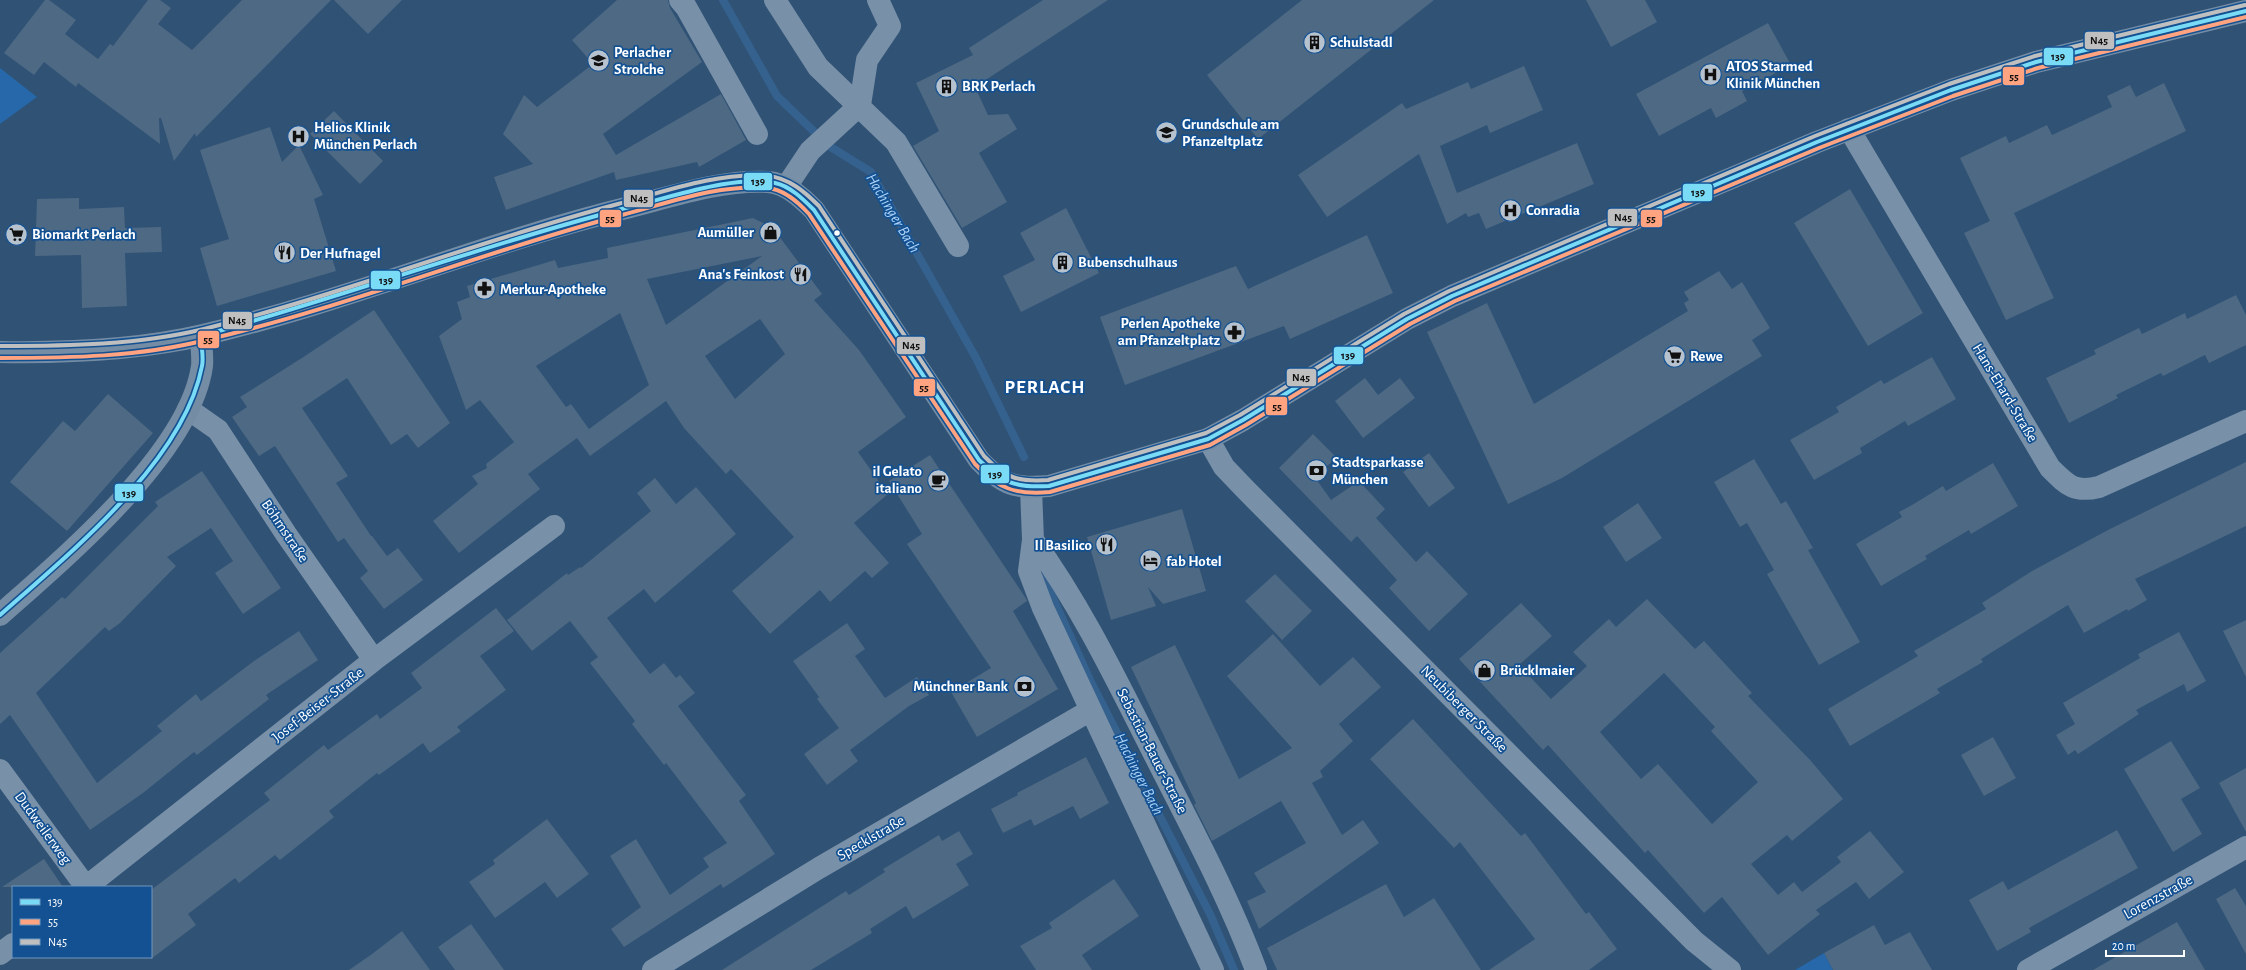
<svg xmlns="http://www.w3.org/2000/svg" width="2246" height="970" viewBox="0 0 2246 970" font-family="'Alegreya Sans',sans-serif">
	<rect width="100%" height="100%" fill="#305275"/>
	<path fill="#2668a9" d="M0,68l37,29 -37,27z
		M1824,953l9,17h-38z"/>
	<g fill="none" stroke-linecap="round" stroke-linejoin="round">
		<path stroke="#35618f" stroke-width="8" d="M723,0l54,96 52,50 42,26 105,186 48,99
			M1044,578l46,102 120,234 24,56"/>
	</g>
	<path fill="#4d6984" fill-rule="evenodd" d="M45,0h4l27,20 -11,14 33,25 12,-15 3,2 35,-46h12l11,8 -13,16 34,26 50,-50h89l-135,137 -1,-4 -21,28 -13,-43h-2l1,26 -82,-61 -2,4 -32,-25 -10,13 -30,-22z
		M334,0h68l-34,34z
		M617,0h51l2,8 32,54 -99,72 13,21 105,-61 25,46 -47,27 -2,-5 -81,18 -2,-8 -108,38 -12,-33 39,-13 -30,-30 21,-39 13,12 56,-43 -21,-24z
		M1043,0h65l-133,87 13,28 20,-1 9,15 -38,24 28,49 -45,26 -49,-82 26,-15 -23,-48 57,-28 -4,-7z
		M1302,0h132l-176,139 -51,-64z
		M1586,0h59l12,22 -46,25z
		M1768,23l23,42 -49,26 5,10 -31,17 -5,-10 -52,28 -23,-42z
		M1524,66l19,44 -53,23 -3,-8 -47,21 17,47 120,-50 17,41 -108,45 -7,-16 -11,4 -2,-4 -19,11 -28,-70 -92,63 -29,-42 104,-72 4,6 62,-27 3,7z
		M2164,83l22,48 -172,82 40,85 -48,22 -42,-87 26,-12 -30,-63 46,-22 3,7 38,-18 5,10 60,-28 -5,-11 23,-11 6,12z
		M334,111l49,50 -23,23 -50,-50z
		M270,127l12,35 17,-17 24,50 -9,4 22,72 -119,35 -17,-58 29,-9 -29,-89z
		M1850,189l73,124 -55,33 -74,-123z
		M79,198v11l45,-2 1,21 36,-1 1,25 -37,1 2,53 -45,2 -1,-53 -46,1 2,-57z
		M1066,208l33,65 -78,39 -18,-36 32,-16 -15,-27z
		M753,218l20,10 49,66 -8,6 45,50 47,67 -48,35 30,42 -34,29 35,40 -17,15 -7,-7 -35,31 -10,-12 -50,44 -38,-43 62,-54 -63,-68 -5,5 -42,-46 -18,-27 -76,55 -13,-18 -49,36 12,15 -81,64 -26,-32 45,-37 -6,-8 15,-8 -1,-4 28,-22 -34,-42 -14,10 -27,-74 23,-17 -5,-17 13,-5 -3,-11 88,-26 3,8 50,-10 -1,-10zM762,256l-96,69 -19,-46zM620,313l29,72 -60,44 -18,-25 -5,3 -30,-41zM760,319l25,35 -50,45 -30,-43z
		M1367,235l26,58 -103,46 -6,-13 -159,59 -25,-68 136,-51 12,23z
		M1719,271l13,18 10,-7 28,46 -18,12 10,16 -200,122 -54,26 -81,-172 60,-29 47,101 154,-93 -4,-8 5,-3 -5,-8z
		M2236,295l10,20v30l-37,18 -4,-8 -42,21 -2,-3 -45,22 2,3 -49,25 -23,-45 50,-24 -2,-4 45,-22 3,6 43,-21 2,6z
		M374,310l76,113 -32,25 -11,-14 -16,11 -44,-67 -45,30 46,68 -12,7 35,53h1l15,20 11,-8 25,32 -39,29 -24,-31 8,-7 -24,-33 -6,4 -63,-96 -16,10 -27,-39 15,-10 -7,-10 65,-41z
		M1932,357l24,42 -48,27 -3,-5 -45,27 2,5 -48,27 -24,-40 49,-28 -3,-5 45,-27 3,4z
		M1365,378l13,17 22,-17 15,20 -52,40 -28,-37z
		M108,394l45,39 -86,98 -57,-49 53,-61 12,10z
		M1313,434l24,24 -23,18 17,24 28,-19 26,28 -9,9 40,44 11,-11 41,43 -39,37 -40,-43 8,-8 -40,-44 -6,6 -72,-74z
		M1429,453l26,35 -26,19 -26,-35z
		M930,455l97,145v1l-14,10 45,78 -81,48 -26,-45 40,-24 -84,-124 15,-10 -33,-53z
		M1754,459l27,45 5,-3 27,47 -5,2 52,92 -41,23 -52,-91 7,-4 -27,-47 -7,4 -26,-45z
		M2246,462v64l-111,53 12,21 -19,11 -1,-2 -43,24 -16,-28 -87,54 2,3 -46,27 3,4 -90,53 -22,-37 90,-53 -4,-5 72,-42 -4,-6 50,-32 76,-41z
		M1993,463l25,43 -47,28 -2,-4 -44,26 2,3 -46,27 -25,-42 46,-27 -3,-5 13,-7 31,-19 3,5z
		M202,471l79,117 -38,26 -28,-41 18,-12 -22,-33 -44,29 9,9 -56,57 -11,8 -4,-4 -69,66 61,90 65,-52 -5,-5 39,-32 5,7 53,-40 45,-30 19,29 -52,35 3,4 -72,56 -3,-3 -51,41 -53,37 -80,-115 -10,9v-71l62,-56 3,2 93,-93 -3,-4z
		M655,478l21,26 20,-17 40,47 -81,69 -11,-14 -37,29 43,56 14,-11 12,15 4,-3 15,18 -17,13 68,89 -7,6 36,53 -52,34 -2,-4 -97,63 -13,-18 30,-22 -31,-51 26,-17 34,56 39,-28 -6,-9 24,-15 -61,-80 -2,2 -32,-41 3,-3 -45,-58 8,-6 -28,-36 -38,30 -25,-31 60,-47 1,2 12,-8 1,1 70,-57 -14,-18z
		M1638,503l24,35 -36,24 -23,-35z
		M1182,509l24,82 -43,13 -15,-17 8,19 -45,14 -24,-83z
		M1275,574l37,37 -30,29 -37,-39z
		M1647,599l48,50 9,-8 48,52 -4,3 63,65 32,38 -51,42 -5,-6 -36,29 27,31 16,-13 8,10 39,-30 -4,-5 33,-26 34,41 -35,27 -13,-17 -40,28 4,4 -52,41 -46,-58 -18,16 -56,-63 -3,3 -97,-108 -5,5 -84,-91 62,-56 31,33 -33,29 32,34 36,-33 -14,-14 36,-33 7,8zM1664,673l51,54 -4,4 47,51 -46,42 -54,-60 -17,15 -41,-47z
		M496,608l18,23 -34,25 26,34 -49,37 4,4 -31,22 -7,-10 -44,32 -2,-2 -48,38 5,6 -54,43 -5,-5 -36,28 -4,-5 -47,36 8,11 -45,34v-69l119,-90 -6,-7 60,-48 4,5 49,-36 3,5 42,-31 -11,-15z
		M2246,620v57l-23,-46z
		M847,623l18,26 -10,7 30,42 32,-21 12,18 -20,11 -59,44 8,11 -31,24 -23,-31 35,-26 -22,-29 2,-2 -26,-36z
		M2179,632l27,49 -19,11 -3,-8 -48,26 3,4 -61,40 -3,-4 -7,5 -12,-20 19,-11 -12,-21 77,-45 -2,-4z
		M1273,634l47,52 33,-29 28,30 -42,37 14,17 -33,30 3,6 -11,6 30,52 21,-15 16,23 -120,86 -12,-28 19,-9 -12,-19 52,-30 -25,-42 -69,40 -18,-36 2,-2 -65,-136 44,-22 64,134 53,-31 -65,-72z
		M1413,719l108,117 4,-3 61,81 3,-2 28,37 -28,21h-100l46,-31 -75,-97 -6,6 -84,-89z
		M1993,737l23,41 -32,18 -23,-41z
		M2171,741l29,47 -19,11 21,35 -29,18 -49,-83z
		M1086,757l23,46 -29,16 -7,-13 -39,20 -3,-7 -28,14 -12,-24 27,-14 -1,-2z
		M2246,768v64l-27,-49z
		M547,819l42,55 -32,24 -12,-16 -50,36 -26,-36 26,-18 -2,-4z
		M2117,830l21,38 -109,60 2,4 -34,19 -28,-51 34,-19 5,9z
		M959,831l14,23 -17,10 13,21 -56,34 -7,-13 -36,23 2,4 -61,37h-89l124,-79 3,4 36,-23 -2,-3 56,-34 3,6z
		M44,859l19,28h-61z
		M1114,879l25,37 -57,39 10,15h-56l-16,-24 32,-18 -3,-5z
		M1386,884l18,33 30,-19 47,72h-204l-10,-22z
		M2235,888l11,18v48l-30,-55z
		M2177,922l28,48h-112l47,-27z
		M471,924l33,46h-49l-17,-23z
		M1874,925l11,20 25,-13 22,38h-99l-9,-17z
		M402,931l28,39h-81l23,-16z"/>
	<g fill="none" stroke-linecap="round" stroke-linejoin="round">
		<path stroke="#7890a8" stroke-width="22" d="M680,0l6,7 71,127
			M775,0l43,67 78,75 62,104
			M1849,129l201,339c17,17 24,25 49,19l147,-66
			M786,187l24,-36 50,-46 7,-45 23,-34 -12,-26
			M188,409l30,21 68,104 88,126
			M1208,439l16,28 22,23 448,451 36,29
			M1031,488l2,52 -4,31 14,37 170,362
			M1033,540c48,66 84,141 121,214 36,71 74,141 102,216
			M0,770l86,117
			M86,887l288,-227 180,-134
			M0,954l13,-10
			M653,970l166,-102 272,-158
			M2028,970l218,-123"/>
		<path stroke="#748ca4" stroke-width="22" d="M0,352c65,1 139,-2 203,-17 145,-34 283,-93 427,-128 43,-11 94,-28 138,-25 18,1 34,16 46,28l165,250c24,25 35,29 70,26l159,-47 35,-19 164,-101 45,-23 365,-154 134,-52 85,-28 210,-51
			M0,615c64,-57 190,-162 202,-249 1,-9 -1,-20 -1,-30"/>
		<defs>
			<path id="bus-1" d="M201,336c148,-41 291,-94 440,-132 37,-9 96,-29 134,-21 15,3 28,16 39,27l165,250c23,23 37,28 70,26l159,-47 35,-19 164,-101 45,-23 365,-154 134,-52 85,-28 210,-51
				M0,615c70,-62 184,-154 202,-249 2,-9 -1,-20 -1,-30"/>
			<path id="bus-2" d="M0,358c69,0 139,-1 206,-18 141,-33 276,-88 416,-125 47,-12 96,-31 145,-27 17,1 31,14 42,26l166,250c24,25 40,31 75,28l160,-47 36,-20 164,-101 45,-23 364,-153 134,-52 85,-28 208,-51"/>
			<path id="bus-3" d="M0,346c68,0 138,-1 204,-17 140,-35 274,-88 414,-125 48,-13 100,-32 150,-28 21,2 37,16 51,30l165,250c21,22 34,26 64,24l158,-47 34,-18 164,-101 45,-23 366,-155 134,-52 86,-28 210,-51"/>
		</defs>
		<use href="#bus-1" stroke="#135192" stroke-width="7"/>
		<use href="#bus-2" stroke="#135192" stroke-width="7"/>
		<use href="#bus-3" stroke="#135192" stroke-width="7"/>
		<use href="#bus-1" stroke="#7adbf7" stroke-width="4"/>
		<use href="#bus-2" stroke="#ffa380" stroke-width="4"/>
		<use href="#bus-3" stroke="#bfbfbf" stroke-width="4"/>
	</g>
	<defs>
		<symbol id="building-disc" viewBox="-11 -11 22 22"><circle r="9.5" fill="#b7c2cf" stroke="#135192"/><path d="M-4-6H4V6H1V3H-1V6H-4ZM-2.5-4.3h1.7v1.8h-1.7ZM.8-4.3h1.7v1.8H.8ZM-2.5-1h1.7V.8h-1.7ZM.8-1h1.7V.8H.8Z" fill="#111"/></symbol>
		<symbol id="school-disc" viewBox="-11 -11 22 22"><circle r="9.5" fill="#b7c2cf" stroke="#135192"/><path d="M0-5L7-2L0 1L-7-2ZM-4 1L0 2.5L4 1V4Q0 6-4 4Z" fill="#111"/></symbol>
		<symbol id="hospital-disc" viewBox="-11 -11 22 22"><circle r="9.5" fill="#b7c2cf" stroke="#135192"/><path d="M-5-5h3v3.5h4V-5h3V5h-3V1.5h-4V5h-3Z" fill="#111"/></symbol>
		<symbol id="shop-disc" viewBox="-11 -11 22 22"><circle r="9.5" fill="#b7c2cf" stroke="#135192"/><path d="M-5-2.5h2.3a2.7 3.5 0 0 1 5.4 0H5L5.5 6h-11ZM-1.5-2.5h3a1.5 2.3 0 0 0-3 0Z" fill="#111"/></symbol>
		<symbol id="supermarket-disc" viewBox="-11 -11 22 22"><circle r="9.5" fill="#b7c2cf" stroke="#135192"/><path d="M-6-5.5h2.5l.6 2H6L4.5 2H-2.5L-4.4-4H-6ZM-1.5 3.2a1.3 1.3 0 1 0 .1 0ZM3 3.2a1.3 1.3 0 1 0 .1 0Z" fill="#111"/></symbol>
		<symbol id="restaurant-disc" viewBox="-11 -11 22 22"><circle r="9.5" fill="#b7c2cf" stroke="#135192"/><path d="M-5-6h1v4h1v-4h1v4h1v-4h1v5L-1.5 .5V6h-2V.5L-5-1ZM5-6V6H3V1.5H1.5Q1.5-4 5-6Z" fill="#111"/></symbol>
		<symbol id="pharmacy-disc" viewBox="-11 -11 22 22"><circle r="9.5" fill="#b7c2cf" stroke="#135192"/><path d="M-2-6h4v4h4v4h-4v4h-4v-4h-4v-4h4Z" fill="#111"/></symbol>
		<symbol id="bank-disc" viewBox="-11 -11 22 22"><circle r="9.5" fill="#b7c2cf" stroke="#135192"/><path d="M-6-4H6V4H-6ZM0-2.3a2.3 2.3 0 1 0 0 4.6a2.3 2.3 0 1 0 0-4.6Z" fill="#111"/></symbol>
		<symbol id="cafe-disc" viewBox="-11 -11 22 22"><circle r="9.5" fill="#b7c2cf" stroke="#135192"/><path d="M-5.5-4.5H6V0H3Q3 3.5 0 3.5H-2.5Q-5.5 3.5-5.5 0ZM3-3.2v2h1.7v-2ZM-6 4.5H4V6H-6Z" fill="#111"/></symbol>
		<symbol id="hotel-disc" viewBox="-11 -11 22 22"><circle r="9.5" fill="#b7c2cf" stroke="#135192"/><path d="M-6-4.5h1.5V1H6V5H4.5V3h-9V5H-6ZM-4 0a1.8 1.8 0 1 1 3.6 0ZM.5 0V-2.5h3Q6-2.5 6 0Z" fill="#111"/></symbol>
	</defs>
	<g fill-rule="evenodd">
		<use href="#building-disc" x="1302" y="30" width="25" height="25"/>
		<use href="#school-disc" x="586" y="48" width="25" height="25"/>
		<use href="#hospital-disc" x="1698" y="62" width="25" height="25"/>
		<use href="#building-disc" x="934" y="74" width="25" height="25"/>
		<use href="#school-disc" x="1154" y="120" width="25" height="25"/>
		<use href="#hospital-disc" x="286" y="124" width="25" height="25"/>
		<use href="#hospital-disc" x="1498" y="198" width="25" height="25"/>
		<use href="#shop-disc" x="758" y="220" width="25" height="25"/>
		<use href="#supermarket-disc" x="4" y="222" width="25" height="25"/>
		<use href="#restaurant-disc" x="272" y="240" width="25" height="25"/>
		<use href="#building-disc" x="1050" y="250" width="25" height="25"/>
		<use href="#restaurant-disc" x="788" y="262" width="25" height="25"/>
		<use href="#pharmacy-disc" x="472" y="276" width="25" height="25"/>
		<use href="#pharmacy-disc" x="1222" y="320" width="25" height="25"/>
		<use href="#supermarket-disc" x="1662" y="344" width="25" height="25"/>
		<use href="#bank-disc" x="1304" y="458" width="25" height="25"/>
		<use href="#cafe-disc" x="926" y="468" width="25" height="25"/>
		<use href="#restaurant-disc" x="1094" y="532" width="25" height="25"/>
		<use href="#hotel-disc" x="1138" y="548" width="25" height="25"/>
		<use href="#shop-disc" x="1472" y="658" width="25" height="25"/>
		<use href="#bank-disc" x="1012" y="674" width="25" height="25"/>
	</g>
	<circle fill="#fff" stroke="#135192" stroke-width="1.5" cx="837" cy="233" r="3.5"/>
	<g text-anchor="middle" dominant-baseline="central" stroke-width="3.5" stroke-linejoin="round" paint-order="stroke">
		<g font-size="15" font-weight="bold" fill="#fff" stroke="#135192" text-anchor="start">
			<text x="1330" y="42">Schulstadl</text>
			<text x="614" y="52">Perlacher<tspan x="614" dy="17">Strolche</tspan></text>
			<text x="1726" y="66">ATOS Starmed<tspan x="1726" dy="17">Klinik München</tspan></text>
			<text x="962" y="86">BRK Perlach</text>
			<text x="1182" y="124">Grundschule am<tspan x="1182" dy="17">Pfanzeltplatz</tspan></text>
			<text x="314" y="127">Helios Klinik<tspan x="314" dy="17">München Perlach</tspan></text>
			<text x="1526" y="210">Conradia</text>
			<text x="754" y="232" text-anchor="end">Aumüller</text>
			<text x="32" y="234">Biomarkt Perlach</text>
			<text x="300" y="253">Der Hufnagel</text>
			<text x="1078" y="262">Bubenschulhaus</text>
			<text x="784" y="274" text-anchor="end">Ana's Feinkost</text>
			<text x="500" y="289">Merkur-Apotheke</text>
			<text x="1220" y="323" text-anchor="end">Perlen Apotheke<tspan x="1220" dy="17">am Pfanzeltplatz</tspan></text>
			<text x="1690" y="356">Rewe</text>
			<text x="1332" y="462">Stadtsparkasse<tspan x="1332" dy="17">München</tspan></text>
			<text x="922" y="471" text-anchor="end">il Gelato<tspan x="922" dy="17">italiano</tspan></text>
			<text x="1092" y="545" text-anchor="end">Il Basilico</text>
			<text x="1166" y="561">fab Hotel</text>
			<text x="1500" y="670">Brücklmaier</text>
			<text x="1008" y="686" text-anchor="end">Münchner Bank</text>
		</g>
		<g font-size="15" fill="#fff" stroke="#135192">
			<text transform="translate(2005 393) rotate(59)">Hans-Ehard-Straße</text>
			<text transform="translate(285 531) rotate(56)">Böhmstraße</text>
			<text transform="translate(318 705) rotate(-38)">Josef-Beiser-Straße</text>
			<text transform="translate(1464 709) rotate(45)">Neubiberger Straße</text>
			<text transform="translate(1152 751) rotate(63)">Sebastian-Bauer-Straße</text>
			<text transform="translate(43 828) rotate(54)">Dudweilerweg</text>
			<text transform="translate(871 838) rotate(-30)">Specklstraße</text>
			<text transform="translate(2158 897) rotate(-29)">Lorenzstraße</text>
		</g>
		<g font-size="16" font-style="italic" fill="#acd3f9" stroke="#135192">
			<text transform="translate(893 213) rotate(59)">Hachinger Bach</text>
			<text transform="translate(1139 774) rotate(63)">Hachinger Bach</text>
		</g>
		<g font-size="19" font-weight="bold" letter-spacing="1" fill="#fff" stroke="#135192">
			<text x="1045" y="387">PERLACH</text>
		</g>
	</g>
	<g stroke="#135192" stroke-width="1.5">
		<rect x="2084" y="31" width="31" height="19" rx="4" fill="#bfbfbf"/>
		<rect x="2043" y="47" width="31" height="19" rx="4" fill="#7adbf7"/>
		<rect x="2002" y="66" width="23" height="20" rx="4" fill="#ffa380"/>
		<rect x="743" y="172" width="30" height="19" rx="4" fill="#7adbf7"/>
		<rect x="1682" y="183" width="31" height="19" rx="4" fill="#7adbf7"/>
		<rect x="623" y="189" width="31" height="19" rx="4" fill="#bfbfbf"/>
		<rect x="1607" y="208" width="31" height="19" rx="4" fill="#bfbfbf"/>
		<rect x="599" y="209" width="23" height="19" rx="4" fill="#ffa380"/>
		<rect x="1640" y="209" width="23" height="19" rx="4" fill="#ffa380"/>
		<rect x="370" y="270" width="31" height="20" rx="4" fill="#7adbf7"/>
		<rect x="222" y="311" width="31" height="19" rx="4" fill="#bfbfbf"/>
		<rect x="197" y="330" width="23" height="19" rx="4" fill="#ffa380"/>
		<rect x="896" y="336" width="30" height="19" rx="4" fill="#bfbfbf"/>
		<rect x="1333" y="346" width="31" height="19" rx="4" fill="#7adbf7"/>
		<rect x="1286" y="368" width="31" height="19" rx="4" fill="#bfbfbf"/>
		<rect x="913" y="378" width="23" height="19" rx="4" fill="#ffa380"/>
		<rect x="1265" y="396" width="23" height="20" rx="4" fill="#ffa380"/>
		<rect x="980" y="464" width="30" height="20" rx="4" fill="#7adbf7"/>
		<rect x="114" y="483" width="30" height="19" rx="4" fill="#7adbf7"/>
	</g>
	<g font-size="11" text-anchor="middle" font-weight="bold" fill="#111">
		<text x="2099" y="44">N45</text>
		<text x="2058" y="60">139</text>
		<text x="2014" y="80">55</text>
		<text x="758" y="185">139</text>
		<text x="1698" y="196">139</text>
		<text x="639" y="202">N45</text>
		<text x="1623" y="221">N45</text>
		<text x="610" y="222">55</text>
		<text x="1651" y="222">55</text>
		<text x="386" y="284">139</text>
		<text x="237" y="324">N45</text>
		<text x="208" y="343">55</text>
		<text x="911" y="349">N45</text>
		<text x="1348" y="359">139</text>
		<text x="1301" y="381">N45</text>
		<text x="924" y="391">55</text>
		<text x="1277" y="410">55</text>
		<text x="995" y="478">139</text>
		<text x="129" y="497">139</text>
	</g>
	<rect x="12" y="886" width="140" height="72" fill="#135192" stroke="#7197be"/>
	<rect x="20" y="899" width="20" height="6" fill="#7adbf7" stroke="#7197be"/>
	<text x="48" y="906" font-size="12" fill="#ffffff">139</text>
	<rect x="20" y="919" width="20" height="6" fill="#ffa380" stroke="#7197be"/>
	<text x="48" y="926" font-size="12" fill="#ffffff">55</text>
	<rect x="20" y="939" width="20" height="6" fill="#bfbfbf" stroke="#7197be"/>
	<text x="48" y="946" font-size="12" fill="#ffffff">N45</text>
	<path d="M2106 950v6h78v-6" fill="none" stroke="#ffffff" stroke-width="2"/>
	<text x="2112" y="950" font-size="12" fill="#ffffff" stroke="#135192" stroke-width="3" paint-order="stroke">20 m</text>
</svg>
